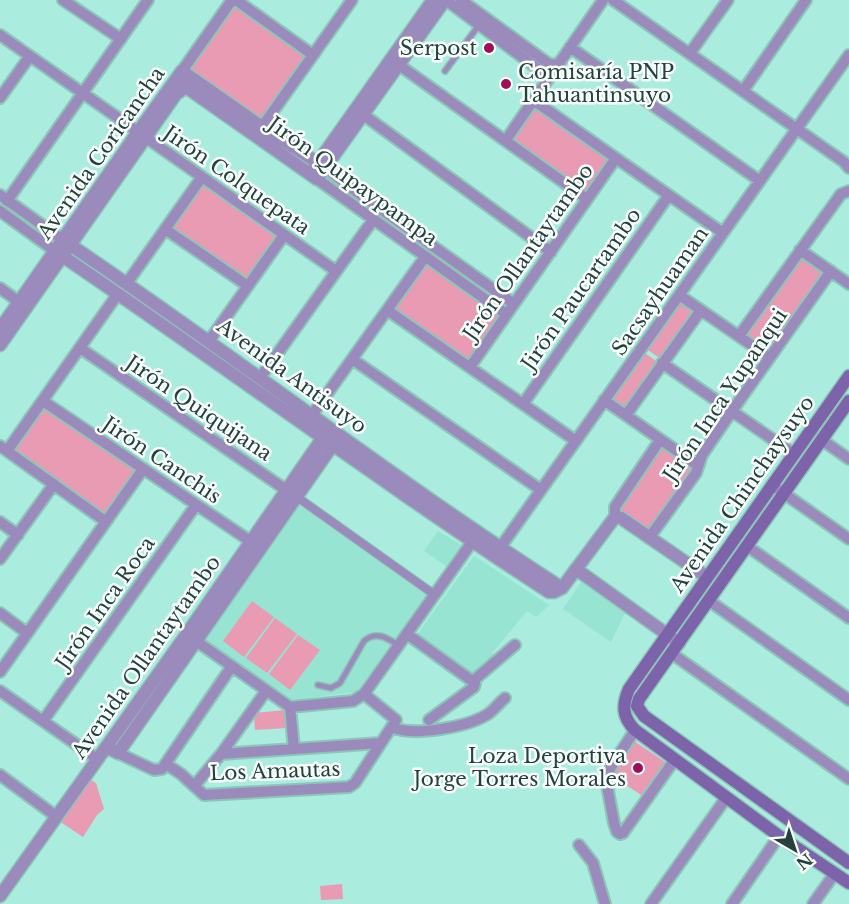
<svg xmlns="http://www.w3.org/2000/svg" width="849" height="904" viewBox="0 0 849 904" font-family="'Libre Baskerville',serif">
	<rect width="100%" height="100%" fill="#aaecdd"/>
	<path fill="#97e4d3" d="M301,503l125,91 -70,98 -66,8 -85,-59z
		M438,531l23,14 -15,21 -22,-15z
		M474,556l75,49 -13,12 -9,-6 -35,42 1,3 -19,21 -58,-41z
		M581,582l44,31 -14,29 -48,-33z"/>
	<path fill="#e99bb3" d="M234,5l74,51 -47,66 -74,-51z
		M534,104l78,55 -26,36 -77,-55z
		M201,182l77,56 -31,44 -78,-54z
		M800,253l28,20 -59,81 -27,-18z
		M425,262l76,53 -32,47 -77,-53z
		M679,300l18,11 -36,48 -16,-11z
		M642,351l17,12 -33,49 -18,-12z
		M43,404l97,65 -35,49 -95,-67z
		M661,444l34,24 -46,66 -34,-24z
		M252,601l22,16 -30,40 -21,-16z
		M275,618l22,16 -30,39 -21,-15z
		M298,635l22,15 -30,40 -21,-16z
		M286,710l1,18 -32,2 -1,-17z
		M634,741l31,21 -24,33 -31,-21z
		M89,779l7,4 8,26 -7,6 -14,22 -24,-16z
		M342,884l1,15 -22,1 -1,-14z"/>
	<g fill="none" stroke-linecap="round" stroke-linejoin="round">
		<defs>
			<path id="service" d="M445,71l34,-46
				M318,685l13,3 9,-5 24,-42c12,-10 22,-4 34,4"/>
			<path id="pedestrian" d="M297,497l138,98"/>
			<path id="minor" d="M63,0l58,39
				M236,0l77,55
				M446,0l96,72h11
				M461,0l88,64 9,1
				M613,0l231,162 5,6
				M0,35l336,236
				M570,47l190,134
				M690,53l38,-53
				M399,65l188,134
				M182,71l50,-71
				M743,91l63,-91
				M0,98l30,-42
				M533,100l190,133
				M357,110l194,142
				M262,127l90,-127
				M506,140l97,-140
				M326,168l28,22 160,114
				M317,179l189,135
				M0,195l63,45
				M7,201l141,-201
				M0,211l55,40
				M165,229l83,57
				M800,250l49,34
				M127,283l75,-106
				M0,288l19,14
				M679,295l90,62
				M387,310l189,131
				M739,336l102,-142 8,-3
				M209,341l75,-106
				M80,348l212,146
				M352,359l189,131
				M662,363l132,91
				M470,367l146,-209
				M260,378l113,-158
				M604,400l93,65
				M43,401l213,144
				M523,404l146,-209
				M312,415l113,-158
				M626,415l75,-105
				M822,440l27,19
				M0,446l105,75
				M7,451l110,-156
				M772,485l77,54
				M615,517v-10l45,-67
				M0,522l18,13
				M649,538l47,-65 6,-18 30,-44 99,-140
				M747,546l102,72
				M500,548l349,-493
				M0,559l54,-75
				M708,600l141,100
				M0,613l27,20
				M407,634l68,49 -1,4 -45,33
				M189,636l101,71 63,-6 11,-7 108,-152
				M671,653l178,126
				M0,672l143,-203
				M473,681l42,-36
				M0,691l97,68
				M290,707l4,42
				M43,721l153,-216
				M392,727c21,10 76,0 96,-13 6,-4 11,-11 17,-16
				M635,730l-24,37 -5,13 8,43 3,9 3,2 3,-1 52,-74
				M118,753l36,17 8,-1 70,-103
				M221,754l160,-11
				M166,764l15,10 23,21 145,-8 6,-4 41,-63 -32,-26
				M0,775l57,42
				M195,785l26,-31 45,-63
				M579,845l14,18 12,41
				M651,904l75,-106
				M732,904l47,-68
				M813,904l22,-31"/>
			<path id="tertiary" d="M176,80l141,99 128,-179
				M314,168l119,-168
				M63,240c168,113 328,238 499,348
				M55,251c166,112 326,232 494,341h5l8,-4 53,-71 6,1 86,59
				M0,329l138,-197 44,-61 80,56 64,41
				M0,345l176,-251 10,-7
				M576,569l103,74
				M106,747l12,6 214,-307
				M0,896l186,-261 136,-196"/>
			<path id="secondary" d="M849,376l-220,313c-7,16 -7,28 6,41l144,106 70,47
				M849,401l-210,298 -2,7 7,10 205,147"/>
		</defs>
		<use href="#service" stroke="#8dc6b9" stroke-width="8"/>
		<use href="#pedestrian" stroke="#8dc6b9" stroke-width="10"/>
		<use href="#minor" stroke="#8dc6b9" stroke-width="14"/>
		<use href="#tertiary" stroke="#8dc6b9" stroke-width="15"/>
		<use href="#secondary" stroke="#8dc6b9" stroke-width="15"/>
		<use href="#service" stroke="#9b8bbc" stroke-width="5"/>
		<use href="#pedestrian" stroke="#9b8bbc" stroke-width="8"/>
		<use href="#minor" stroke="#9b8bbc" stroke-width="10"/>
		<use href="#tertiary" stroke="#9b8bbc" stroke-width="12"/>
		<use href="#secondary" stroke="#7c63aa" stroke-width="12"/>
	</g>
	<g fill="#a00f56" stroke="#f9fffd" stroke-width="2">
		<circle cx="489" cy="48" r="6"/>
		<circle cx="506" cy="84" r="6"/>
		<circle cx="638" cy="768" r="6"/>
	</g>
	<g text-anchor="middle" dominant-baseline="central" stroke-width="5" stroke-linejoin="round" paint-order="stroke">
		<g font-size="20" fill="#26413b" stroke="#f9fffd" text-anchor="end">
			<text x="477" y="48">Serpost</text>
			<text x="518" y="72" text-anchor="start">Comisaría PNP<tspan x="518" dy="23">Tahuantinsuyo</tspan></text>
			<text x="626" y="756">Loza Deportiva<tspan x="626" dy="23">Jorge Torres Morales</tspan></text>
		</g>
		<g font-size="20" fill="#26413b" stroke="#f9fffd">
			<text transform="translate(101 153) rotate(-55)">Avenida Coricancha</text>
			<text transform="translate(237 180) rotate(35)">Jirón Colquepata</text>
			<text transform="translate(353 181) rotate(36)">Jirón Quipaypampa</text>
			<text transform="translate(528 252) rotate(-55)">Jirón Ollantaytambo</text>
			<text transform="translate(581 289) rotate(-55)">Jirón Paucartambo</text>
			<text transform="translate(660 291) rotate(-55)">Sacsayhuaman</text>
			<text transform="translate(292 376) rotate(36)">Avenida Antisuyo</text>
			<text transform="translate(725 395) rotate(-56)">Jirón Inca Yupanqui</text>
			<text transform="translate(199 408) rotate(34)">Jirón Quiquijana</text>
			<text transform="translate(162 460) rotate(34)">Jirón Canchis</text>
			<text transform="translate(742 494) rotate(-55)">Avenida Chinchaysuyo</text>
			<text transform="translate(105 603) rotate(-55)">Jirón Inca Roca</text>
			<text transform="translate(146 657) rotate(-55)">Avenida Ollantaytambo</text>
			<text transform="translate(275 771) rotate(-2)">Los Amautas</text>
		</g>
	</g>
	<g transform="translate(795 850) rotate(141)" stroke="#f9fffd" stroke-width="4.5" paint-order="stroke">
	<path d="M0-4.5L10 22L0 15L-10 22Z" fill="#26413b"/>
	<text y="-9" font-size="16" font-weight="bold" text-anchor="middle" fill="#26413b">N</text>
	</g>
</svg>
